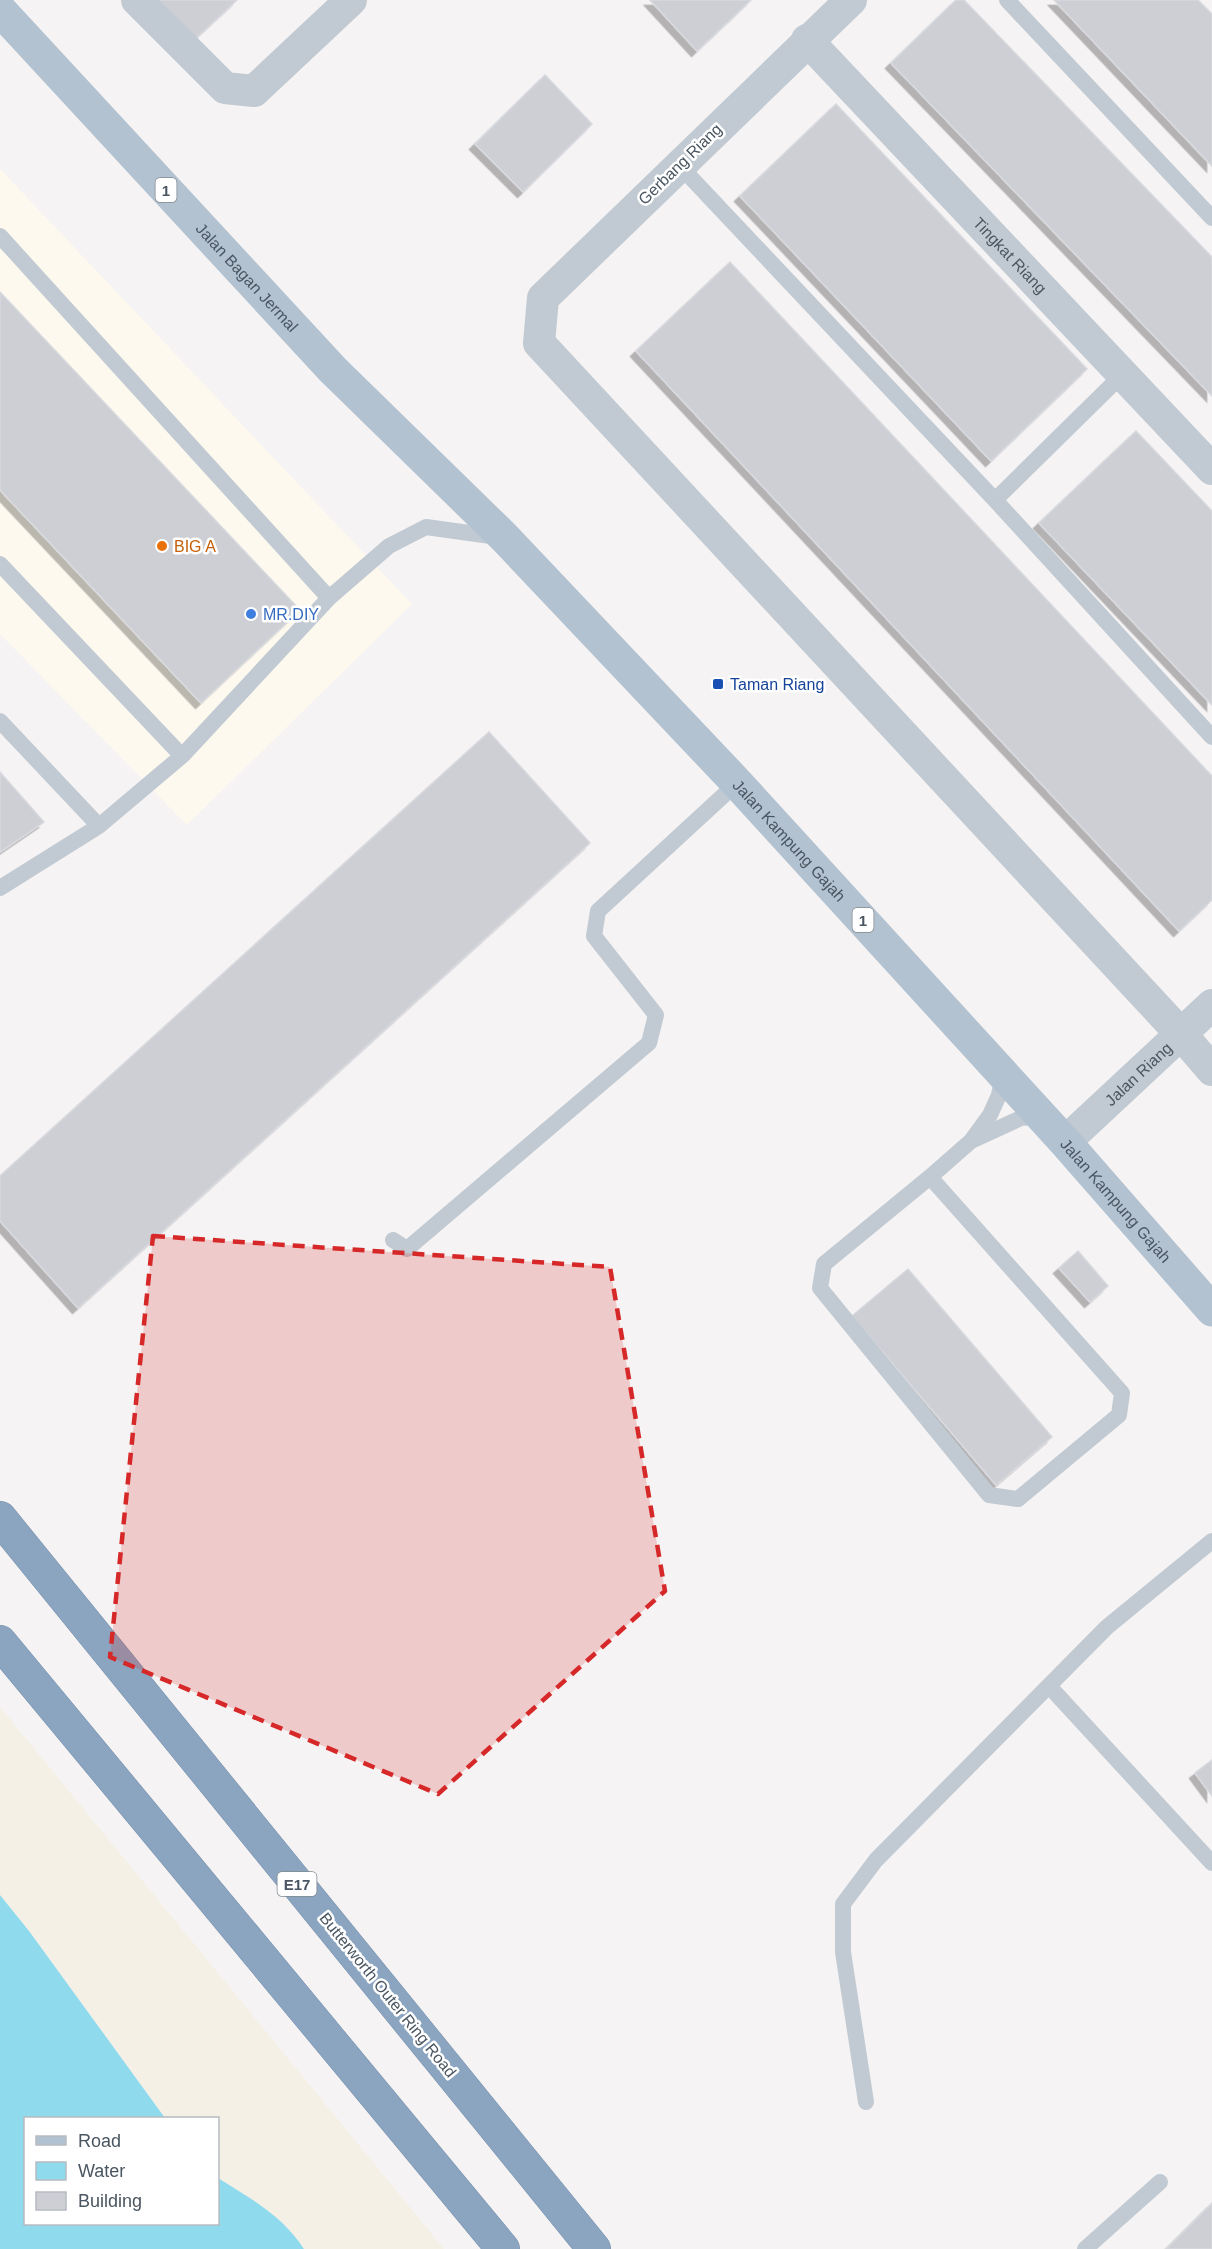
<svg xmlns="http://www.w3.org/2000/svg" width="1212" height="2249" viewBox="0 0 1212 2249" font-family="Arial,sans-serif">
	<defs>
		<filter id="shadow"><feDropShadow dx="-5.5" dy="5.5" stdDeviation="0" flood-color="#0004"/></filter>
	</defs>
	<rect width="100%" height="100%" fill="#f5f3f3"/>
	<path fill="#fdf9ef" d="M0,169l412,435 -225,221 -187,-191z"/>
	<path fill="#f5f0e5" d="M0,1707l444,542h-140c-21,-33 -54,-51 -86,-71v-60h-53l-136,-187 -29,-36z"/>
	<path fill="#90daee" d="M0,1895l29,36 136,187h-139v106h192v-46c32,20 65,38 86,71h-304z"/>
	<path fill="#cdcfd5" stroke="#d7d9de" stroke-width="1.5" filter="url(#shadow)" d="M159,0h78l-42,39z
		M650,0h101l-54,51z
		M956,0h8l248,257v139l-321,-333z
		M1054,0h144l14,14v152z
		M545,75l47,49 -69,68 -48,-48z
		M836,104l251,265 -96,92 -251,-265z
		M730,262l482,514v124l-33,31 -543,-580z
		M0,292l300,318 -99,93 -201,-213z
		M1136,431l76,80v194l-173,-182z
		M489,732l101,111 -512,465 -78,-87v-45z
		M0,772l44,50 -44,30z
		M1078,1251l30,35 -18,16 -31,-34z
		M908,1269l144,168 -56,48 -144,-169z
		M1212,1760v36l-17,-23z
		M1212,2203v46h-46z"/>
	<g fill="none" stroke-linecap="round" stroke-linejoin="round">
		<defs>
			<path id="motorway" d="M0,1518l594,731
				M0,1642l503,607"/>
		</defs>
		<use href="#motorway" stroke="#7690ad" stroke-width="34"/>
		<path stroke="#c1cad2" stroke-width="16" d="M1007,0l205,218
			M679,165l316,335 217,237
			M0,236l329,362
			M995,500l128,-126
			M0,564l182,192
			M0,721l99,105
			M0,888l99,-62 83,-70 147,-158 60,-52 37,-19 72,10
			M971,1141l50,-23 20,-2
			M930,1177l192,216 -3,22 -101,84 -29,-4 -169,-207 4,-24 106,-87 41,-36 19,-26 9,-20 4,-21
			M393,1240l14,9 242,-206 7,-28 -62,-79 4,-25 139,-128
			M1049,1686l163,177
			M866,2102l-23,-150v-48l33,-44 231,-233 105,-86
			M1085,2249l75,-67"/>
		<g stroke="#c1cad2" stroke-width="32">
			<path d="M137,0l88,88 29,3 97,-91"/>
			<path d="M851,0l-308,298 -4,45 642,691 31,36"/>
			<path id="s1" d="M807,40l405,429"/>
			<path id="s2" d="M1065,1142l147,-137"/>
		</g>
		<path stroke="#b3c2d1" stroke-width="33" id="s3" d="M0,10l333,360 172,168 232,245 328,359 147,168"/>
		<use href="#motorway" stroke="#8ba5c1" stroke-width="33"/>
	</g>
	<path fill="#d62828" fill-opacity="0.2" stroke="#d62828" stroke-width="4.5" stroke-dasharray="12 8" stroke-linejoin="round" d="M153,1236l457,31 55,324 -227,203 -328,-137z"/>
	<circle fill="#e8710a" stroke="#fff" stroke-width="2" cx="162" cy="546" r="6"/>
	<circle fill="#3f7fe0" stroke="#fff" stroke-width="2" cx="251" cy="614" r="6"/>
	<rect fill="#1a4fb4" stroke="#fff" stroke-width="2" x="712" y="678" width="12" height="12" rx="3"/>
	<g text-anchor="middle" dominant-baseline="central" stroke-width="5" stroke-linejoin="round" paint-order="stroke">
		<g fill="#fff" stroke="#808990" stroke-width="1.5">
			<rect x="155.5" y="178" width="21" height="24" rx="4.5"/>
			<rect x="852.5" y="908" width="21" height="24" rx="4.5"/>
			<rect x="277.5" y="1872" width="39" height="24" rx="4.5"/>
		</g>
		<g font-size="15" font-weight="bold" fill="#4a5661">
			<text x="166" y="190">1</text>
			<text x="863" y="920">1</text>
			<text x="297" y="1884">E17</text>
		</g>
		<g font-size="16" fill="#4a5661" stroke="#fff">
			<text transform="translate(680 164) rotate(-44)">Gerbang Riang</text>
			<text stroke="none"><textPath href="#s1" startOffset="296">Tingkat Riang</textPath></text>
			<text stroke="none"><textPath href="#s3" startOffset="364">Jalan Bagan Jermal</textPath></text>
			<text stroke="none"><textPath href="#s3" startOffset="1146">Jalan Kampung Gajah</textPath></text>
			<text stroke="none"><textPath href="#s2" startOffset="100">Jalan Riang</textPath></text>
			<text stroke="none"><textPath href="#s3" startOffset="1632">Jalan Kampung Gajah</textPath></text>
			<text transform="translate(388 1995) rotate(51)">Butterworth Outer Ring Road</text>
		</g>
		<g font-size="16" fill="#c56008" stroke="#fff" text-anchor="start">
			<text x="174" y="546">BIG A</text>
		</g>
		<g font-size="16" fill="#366cbe" stroke="#fff" text-anchor="start">
			<text x="263" y="614">MR.DIY</text>
		</g>
		<g font-size="16" fill="#164399" stroke="#fff" text-anchor="start">
			<text x="730" y="684">Taman Riang</text>
		</g>
	</g>
	<rect x="24" y="2117" width="195" height="108" fill="#ffffff" stroke="#b7bbc0" stroke-width="1.5"/>
	<rect x="36" y="2136" width="30" height="9" fill="#b3c2d1" stroke="#b7bbc0" stroke-width="1.5"/>
	<text x="78" y="2147" font-size="18" fill="#4a5661">Road</text>
	<rect x="36" y="2162" width="30" height="18" fill="#90daee" stroke="#b7bbc0" stroke-width="1.5"/>
	<text x="78" y="2177" font-size="18" fill="#4a5661">Water</text>
	<rect x="36" y="2192" width="30" height="18" fill="#cdcfd5" stroke="#b7bbc0" stroke-width="1.5"/>
	<text x="78" y="2207" font-size="18" fill="#4a5661">Building</text>
</svg>
